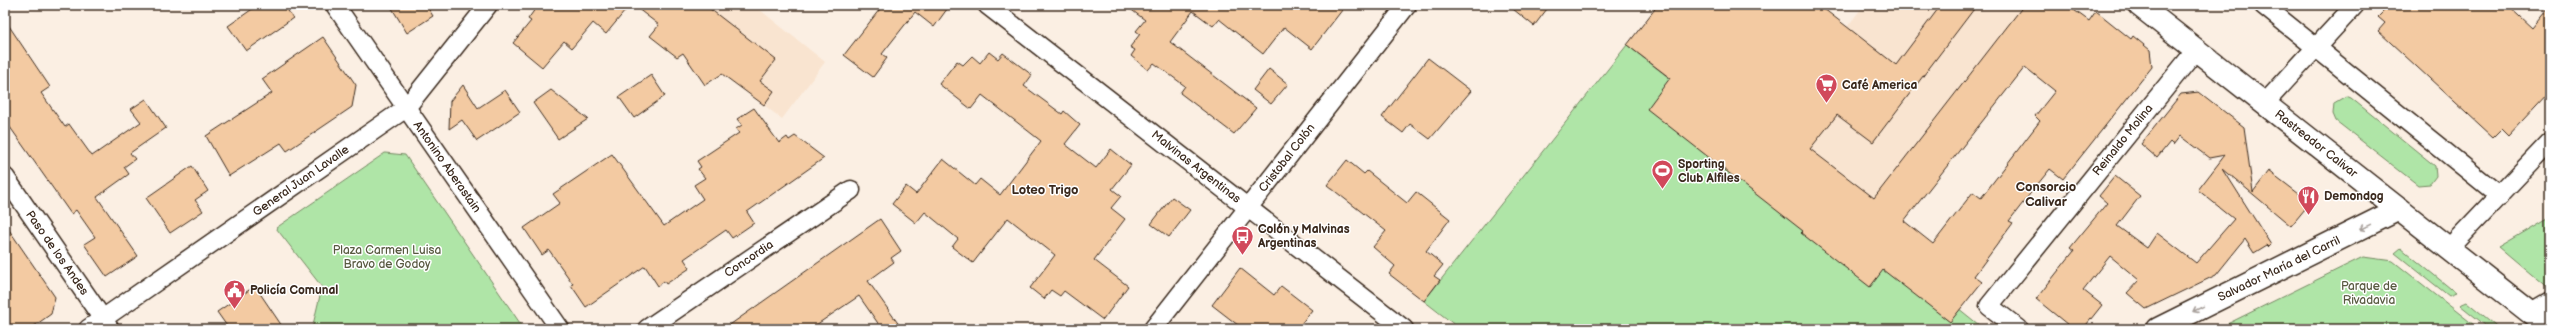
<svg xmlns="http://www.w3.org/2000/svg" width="2555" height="334" viewBox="0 0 2555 334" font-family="'Balsamiq Sans',sans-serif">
	<rect width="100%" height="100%" fill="#fbefe3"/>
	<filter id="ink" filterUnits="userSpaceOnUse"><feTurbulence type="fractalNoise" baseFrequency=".025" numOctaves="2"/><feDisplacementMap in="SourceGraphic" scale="8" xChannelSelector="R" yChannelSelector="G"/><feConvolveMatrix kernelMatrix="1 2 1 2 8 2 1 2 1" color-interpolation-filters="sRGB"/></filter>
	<g filter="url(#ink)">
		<path fill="#f9e4d0" d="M633,5h121l71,57 -43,57z
			M1658,5h161l28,22 17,-22h210l-191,242 -256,-202z"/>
		<path fill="#afe5a7" stroke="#758862" d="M1627,45l159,124 198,160h-524l-36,-28z
			M2346,96l5,2 84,68 1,10 -6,8 -12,1 -82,-64 -3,-7 1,-11z
			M385,153l20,2 119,174h-212l10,-42 -46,-59z
			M2550,214v76l-51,-43 49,-29z
			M2401,248l55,45 -7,3 -54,-43z
			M2363,257l30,4 86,68h-262z
			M2467,302l33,27h-10l-30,-24z"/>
		<path fill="#f3caa2" stroke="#3b2a1e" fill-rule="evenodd" d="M258,5h26l9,13 -47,33 -18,-25z
			M390,5h36l7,11 -26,17z
			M538,5h92l-24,29 -13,-11 -21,25 -8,-7 -22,26 -29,-24 18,-22 -3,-2z
			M633,5h72l71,55 -16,21 14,10 -10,14 -42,-31 -17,11 -22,-32 -6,4 -27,-21 9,-11z
			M883,5h67l-16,22 -19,-15 -33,42 5,4 -14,19 -29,-22z
			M1125,5h221l-34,44 -28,-22 -21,27 -44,-35 -6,7 -20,-15 -23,31 86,66 -22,26 -54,-41 5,-7 -31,-23 -6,7 -17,-14 4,-6 -5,-3 10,-13 -4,-3 9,-11z
			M1508,5h42l-16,21z
			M1658,5h161l77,60 45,-60h36l-104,137 -36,-27 -27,34 64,49 150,-193h43l22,16 7,-10 35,28 2,-3 17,14 2,17 -89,112 -13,-10 -17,21 -24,31 4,2 -39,53 8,6 -32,40 -67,-52 -13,17 -69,-54 2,-2 -156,-122 23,-31 -43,-33zM2025,67l30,24 -20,25 5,5 -59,77 -8,-6 -40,52 -29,-23z
			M2390,5h117l25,23 18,-22v85l-42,45 -7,-7 -8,8 -115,-106 7,-8 -7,-6z
			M5,20l45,67 -9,6 24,34 4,-3 23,32 49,-34 -10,-13 15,-10 20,29 -36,25 5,6 -11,8 5,7 -32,23 41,59 -31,21 -23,-33 11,-7 -19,-27 -5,4 -66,-94z
			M323,37l33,48 -4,22 -65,44 -6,-8 -52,33 -23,-40 66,-43 -10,-14z
			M989,52l9,7 5,-6 29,22 -8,11 38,28 2,-3 16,14 -15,19 31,24 15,-19 20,16 -19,24 9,7 -10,12 14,11 -31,41 34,26 -25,34 -39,-29 -4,5 -9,-6 -7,9 -14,-11 25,-33 -47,-37 -35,45 -21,-16 6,-8 -33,-27 -9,11 -24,-19 14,-18 10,8 27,-35 32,26 5,-6 20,16 41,-54 -59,-46 -11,14 -32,-25 18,-23 6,4 9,-9 8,7z
			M1428,58l43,33 -41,48 -20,-15 -7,9 -21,-16z
			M1269,69l19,15 -17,20 -18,-14z
			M651,75l14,21 -31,22 -15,-21z
			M463,85l15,23 27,-18 15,22 -43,29 -15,-21 -13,9 1,-28z
			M551,90l37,29 -30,20 -25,-36z
			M2199,92l45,35 9,65 16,-21 34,26 2,12 -14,17 -68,-57 48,76 -2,2 -2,-2 -13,8 -9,-14 -29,36 -70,34 -19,-16 12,-13 -29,-24 -27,34 19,15 -19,24h-10l-37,-30 38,-48 -4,-3 37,-45 -8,-7 16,-20 25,20 -23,30 30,22 10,-15 39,30 38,-44 -36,-29 27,-35 -16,3 -29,-22 -7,9 -3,-3 -13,16 -16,-14 40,-50z
			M754,108l25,35 8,-6 2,3 6,-4 29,22 -77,54 7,11 -22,15 -6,-8 -42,29 6,9 -24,16 -2,-3 -6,5 -13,-20 -59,41 -15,-22 2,-1 -24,-34 -7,5 -18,-27 36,-25 -7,-9 59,-40 52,72 39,-27 -9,-14 11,-7 -7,-9 3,-2 -4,-6 42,-28 -3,-4 6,-4 -5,-6z
			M1347,160l17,14 3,-3 40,32 9,-11 34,27 -24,32 17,14 -9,11 6,4 -16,21 -35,-27 6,-8 -22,-19 13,-16 -59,-46z
			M192,166l16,25 -13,9 8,11 -33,22 -24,-35z
			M1172,197l18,13 -21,27 -18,-13z
			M880,219l21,32 -10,7 3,4 -26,19 34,48h-20l-23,-33 -49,33h-86z
			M5,224l50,73 -4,17 -21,15h-25z
			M1240,268l34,27 7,-9 31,24 -15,19h-54l-31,-24z
			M255,286l29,43h-55l-12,-17z"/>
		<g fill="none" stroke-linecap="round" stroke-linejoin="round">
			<defs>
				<path id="street" d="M335,5l225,324
					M987,5l417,324
					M2263,5l237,191
					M2265,103l90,-98
					M5,177l104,151
					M2449,248l101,-106
					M2531,313l19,-11
					M88,329l318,-221 82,-103
					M647,329l204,-139
					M1153,329l254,-324
					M2019,329l-30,-23 207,-256"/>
				<path id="secondary" d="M2139,5l411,323
					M2158,329l241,-120"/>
			</defs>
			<use href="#street" stroke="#3b2a1e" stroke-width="21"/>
			<use href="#secondary" stroke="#3b2a1e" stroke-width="25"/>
			<use href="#street" stroke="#fff" stroke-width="18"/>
			<use href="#secondary" stroke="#fff" stroke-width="22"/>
		</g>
		<defs><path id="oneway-shaft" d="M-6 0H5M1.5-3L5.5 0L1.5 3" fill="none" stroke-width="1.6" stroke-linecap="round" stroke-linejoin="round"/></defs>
		<g stroke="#a79f9a">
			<use href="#oneway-shaft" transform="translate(2365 227) rotate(154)"/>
			<use href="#oneway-shaft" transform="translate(2198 309) rotate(154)"/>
		</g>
	</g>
	<defs>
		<symbol id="supermarket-pin" viewBox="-11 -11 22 30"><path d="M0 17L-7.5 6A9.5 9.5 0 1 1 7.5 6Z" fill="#d1495b" stroke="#fff"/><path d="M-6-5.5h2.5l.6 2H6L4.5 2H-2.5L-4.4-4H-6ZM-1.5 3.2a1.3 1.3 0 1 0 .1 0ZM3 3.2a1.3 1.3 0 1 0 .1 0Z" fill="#fff"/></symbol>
		<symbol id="stadium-pin" viewBox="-11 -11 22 30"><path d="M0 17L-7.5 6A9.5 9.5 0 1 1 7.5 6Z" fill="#d1495b" stroke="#fff"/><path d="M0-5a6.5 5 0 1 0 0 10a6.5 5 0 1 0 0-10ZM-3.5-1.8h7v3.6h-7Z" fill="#fff"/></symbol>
		<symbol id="restaurant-pin" viewBox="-11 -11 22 30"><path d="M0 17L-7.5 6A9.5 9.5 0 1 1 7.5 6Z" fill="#d1495b" stroke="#fff"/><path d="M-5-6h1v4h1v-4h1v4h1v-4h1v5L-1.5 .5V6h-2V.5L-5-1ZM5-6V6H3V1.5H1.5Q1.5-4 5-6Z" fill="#fff"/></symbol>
		<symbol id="bus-pin" viewBox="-11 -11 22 30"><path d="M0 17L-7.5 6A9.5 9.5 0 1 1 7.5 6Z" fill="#d1495b" stroke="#fff"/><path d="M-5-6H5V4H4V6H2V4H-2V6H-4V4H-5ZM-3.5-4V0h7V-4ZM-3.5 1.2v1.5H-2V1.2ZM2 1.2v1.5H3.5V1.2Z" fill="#fff"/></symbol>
		<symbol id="civic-pin" viewBox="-11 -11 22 30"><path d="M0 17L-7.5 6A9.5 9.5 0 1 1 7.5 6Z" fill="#d1495b" stroke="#fff"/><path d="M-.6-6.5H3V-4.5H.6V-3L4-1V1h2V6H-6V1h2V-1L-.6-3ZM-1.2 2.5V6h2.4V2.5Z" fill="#fff"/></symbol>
	</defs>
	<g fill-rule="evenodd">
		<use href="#supermarket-pin" x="1814" y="72" width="25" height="34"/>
		<use href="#stadium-pin" x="1650" y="158" width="25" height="34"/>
		<use href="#restaurant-pin" x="2296" y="184" width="25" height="34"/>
		<use href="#bus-pin" x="1230" y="224" width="25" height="34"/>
		<use href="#civic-pin" x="222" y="278" width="25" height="34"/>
	</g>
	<g text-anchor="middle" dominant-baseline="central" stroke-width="3" stroke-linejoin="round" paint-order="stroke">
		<g font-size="12" font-weight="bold" fill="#3b2a1e" stroke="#fff" text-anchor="start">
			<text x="1842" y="85">Café America</text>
			<text x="1678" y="164">Sporting<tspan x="1678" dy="14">Club Alfiles</tspan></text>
			<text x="2324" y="196">Demondog</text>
			<text x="1258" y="229">Colón y Malvinas<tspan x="1258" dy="14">Argentinas</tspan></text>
			<text x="250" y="290">Policía Comunal</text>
		</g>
		<g font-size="12" fill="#3b2a1e" stroke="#fff">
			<text transform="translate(2123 140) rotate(-51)">Reinaldo Molina</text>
			<text transform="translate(2316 144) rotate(38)">Rastreador Calivar</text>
			<text transform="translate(1287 158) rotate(-52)">Cristobal Colón</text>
			<text transform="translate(447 167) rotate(55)">Antonino Aberastain</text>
			<text transform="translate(1196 167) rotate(38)">Malvinas Argentinas</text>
			<text transform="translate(301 181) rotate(-35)">General Juan Lavalle</text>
			<text transform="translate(57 253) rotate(55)">Paso de los Andes</text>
			<text transform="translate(749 259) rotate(-34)">Concordia</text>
			<text transform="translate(2279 269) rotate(-26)">Salvador María del Carril</text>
		</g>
		<g font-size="12" fill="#585940" stroke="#fff">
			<text x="387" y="250">Plaza Carmen Luisa<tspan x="387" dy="14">Bravo de Godoy</tspan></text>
			<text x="2369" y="286">Parque de<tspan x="2369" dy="14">Rivadavia</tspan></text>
		</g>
		<g font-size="13" font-weight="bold" fill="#3b2a1e" stroke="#fff">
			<text x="2046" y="187">Consorcio<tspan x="2046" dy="15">Calivar</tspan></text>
			<text x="1045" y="190">Loteo Trigo</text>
		</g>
	</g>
	<rect width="2555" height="334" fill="none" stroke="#fff" stroke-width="20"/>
	<rect x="10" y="10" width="2535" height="314" fill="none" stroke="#3b2a1e" stroke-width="1.5" filter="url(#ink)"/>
</svg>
